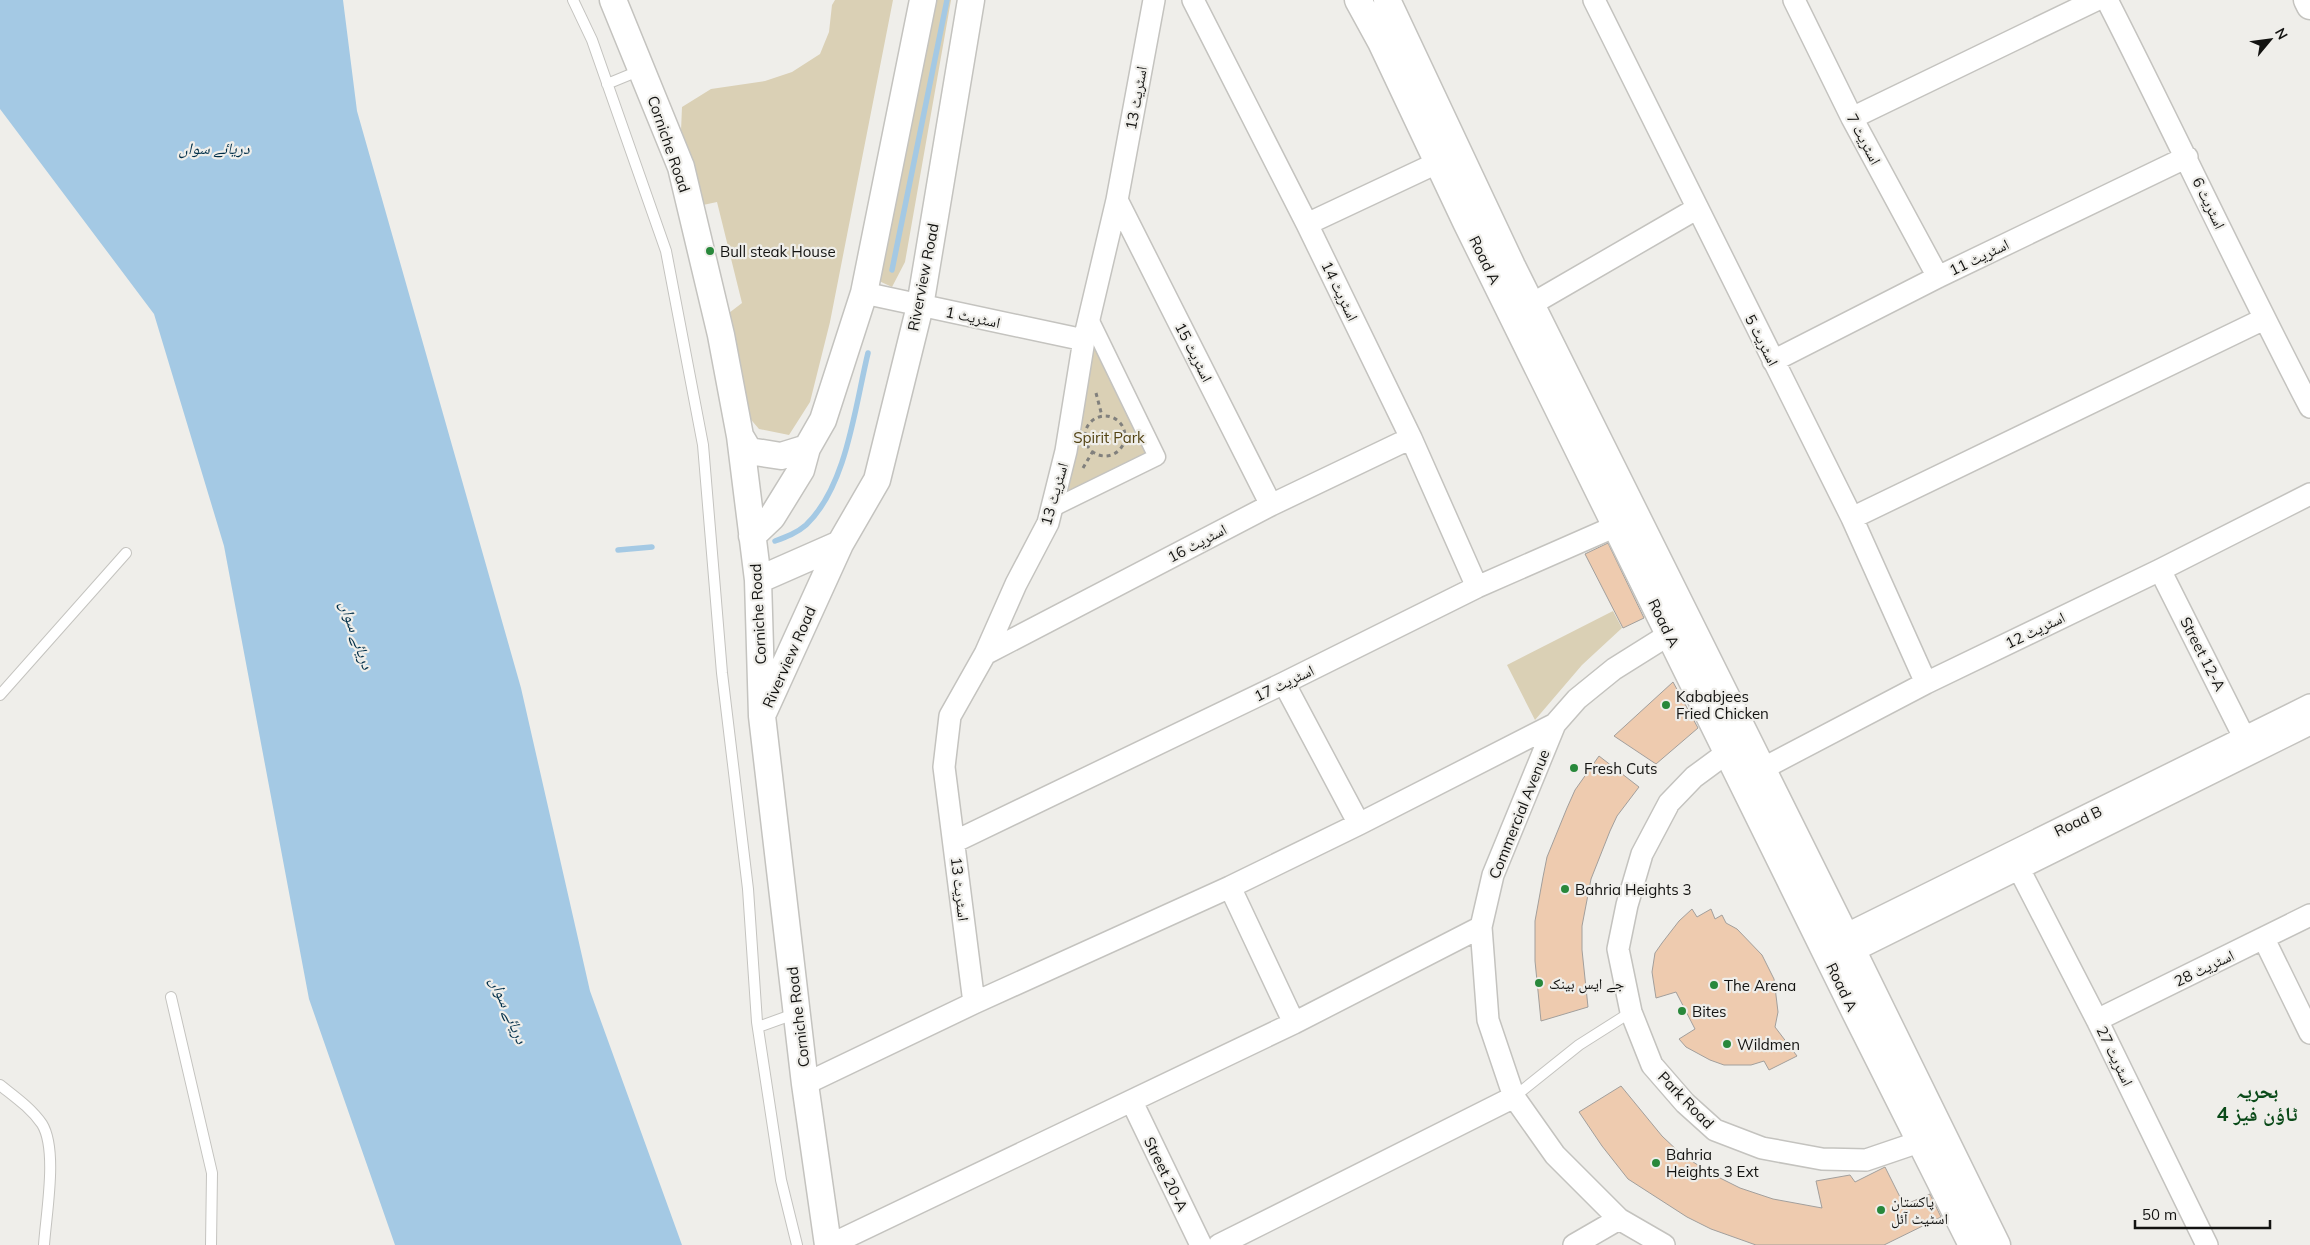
<svg xmlns="http://www.w3.org/2000/svg" width="2310" height="1245" viewBox="0 0 2310 1245" font-family="Mulish,'Noto Naskh Arabic',sans-serif">
	<rect width="100%" height="100%" fill="#efeeea"/>
	<path fill="#dad0b5" d="M835,0h58l-63,322 -20,80 -21,33 -30,-6 -18,-21 -12,-95 13,-10 -25,-101 -14,3 -11,-48 -11,-26 1,-24 29,-18 54,-8 27,-9 28,-18 9,-22 3,-27z
		M926,0h25l-46,262 -13,25 -13,-6z
		M1092,322l64,130 -93,48z
		M1613,611l9,17 -40,37 -47,55 -28,-55z"/>
	<path fill="#a4c9e4" d="M0,0h343l14,111 164,577 69,303 92,254h-287l-86,-246 -85,-453 -70,-232 -154,-205z"/>
	<g fill="none" stroke-linecap="round" stroke-linejoin="round">
		<path stroke="#a4c9e4" stroke-width="5.5" d="M892,270l55,-270
			M775,541c11,-4 22,-8 31,-16 41,-39 49,-119 62,-172
			M618,550l34,-3"/>
	</g>
	<path fill="#eecbaf" stroke="#a29f9c" d="M1608,543l36,75 -21,10 -38,-74z
		M1673,682l25,46 -42,36 -42,-28z
		M1599,756l40,31 -22,29 -7,15 -19,48 -9,47v24l6,57 -47,14 -6,-60v-40l8,-44 4,-20 20,-49 8,-18z
		M1692,909l5,8 14,-8 4,10 7,-4 4,8 11,6 25,26 12,24 4,33 -3,15 22,29 -28,14 -5,-9 -13,4h-27l-14,-5 -24,-13 -7,-8 16,-10 -19,-37 -20,6 -4,-26 3,-19 7,-10 17,-22z
		M1621,1086l41,50 19,18 29,19 30,15 33,11 49,9 -6,-27 34,-6 5,7 30,-15 19,38 26,-11 11,23 -57,28h-128l-45,-16 -24,-12 -59,-38 -26,-33 -23,-34z"/>
	<g fill="none" stroke-linecap="round" stroke-linejoin="round">
		<defs>
			<path id="service" d="M573,0l19,40 74,211 37,194 19,228 26,216 9,133 24,158 16,65
				M607,84l34,-14
				M0,695l126,-142
				M171,997l41,176 -1,72
				M758,1027l39,-14
				M0,1085c15,12 31,23 42,39 16,26 4,90 2,121
				M1514,1097l65,-52 52,-33"/>
			<path id="pedestrian" d="M1051,509l106,-52 -68,-140"/>
			<path id="minor" d="M1193,0l114,224 104,214 66,149
				M1594,0l258,518 74,165
				M1794,0l58,118 86,159
				M2107,0c69,135 133,273 203,407
				M1852,118l244,-118
				M1117,200l154,305
				M1307,224l132,-62
				M864,293l220,47
				M1532,304l164,-95
				M1773,361l165,-84 249,-120
				M1852,518l412,-199
				M2160,570l85,169
				M985,654l286,-149 140,-67
				M1284,683l75,141
				M1728,752l-34,25 -25,26 -27,51 -15,51 -9,44 13,63 21,53 33,38 30,27 47,18 60,11 44,1 53,-18
				M1762,769l164,-86 234,-113 150,-76
				M954,842l330,-159 193,-96 139,-61
				M2019,869l78,151 110,225
				M1230,887l64,136
				M1845,935l465,-230
				M2264,939l46,94
				M1853,951l457,-227
				M974,1003l-30,-236 6,-51 35,-62 31,-70 32,-61 18,-72 18,-111 33,-140 37,-200
				M2097,1020l213,-105
				M805,1084l169,-81 256,-116 129,-63 196,-100
				M1132,1102l69,143
				M830,1245l464,-222 187,-96
				M1219,1245l295,-148
				M1574,1245l45,-26
				M1664,1245l-45,-26 -64,-64 -41,-58 -26,-77 -7,-93 12,-52 62,-151 22,-25 37,-30 67,-42"/>
			<path id="tertiary" d="M613,0l68,167 40,168 19,101 18,144 4,136 43,368 23,161
				M1358,0l23,42 85,180 389,790 117,233
				M1387,0l125,266 333,669 152,310
				M2307,0l3,6
				M740,436l9,15 32,5 26,-8
				M752,536l20,-19 29,-47 6,-22 16,-28 41,-127 59,-293
				M758,580l82,-36
				M764,711l76,-167 37,-64 43,-174 51,-306"/>
		</defs>
		<use href="#service" stroke="#c4c3bf" stroke-width="12"/>
		<use href="#pedestrian" stroke="#c4c3bf" stroke-width="19"/>
		<use href="#minor" stroke="#c4c3bf" stroke-width="24"/>
		<use href="#tertiary" stroke="#c4c3bf" stroke-width="29"/>
		<path stroke="#81807d" stroke-width="3" stroke-dasharray="4 4" stroke-linecap="butt" d="M1096,393l6,23
			M1085 436a20 20 0 1 1 40 0a20 20 0 1 1-40 0Z
			M1083,468l10,-17"/>
		<use href="#service" stroke="#fff" stroke-width="10"/>
		<use href="#pedestrian" stroke="#fff" stroke-width="16"/>
		<use href="#minor" stroke="#fff" stroke-width="21"/>
		<use href="#tertiary" stroke="#fff" stroke-width="26"/>
	</g>
	<g fill="#28883b" stroke="#efeeea" stroke-width="2">
		<circle cx="710" cy="251" r="5"/>
		<circle cx="1666" cy="705" r="5"/>
		<circle cx="1574" cy="768" r="5"/>
		<circle cx="1565" cy="889" r="5"/>
		<circle cx="1539" cy="983" r="5"/>
		<circle cx="1714" cy="985" r="5"/>
		<circle cx="1682" cy="1011" r="5"/>
		<circle cx="1727" cy="1044" r="5"/>
		<circle cx="1656" cy="1163" r="5"/>
		<circle cx="1881" cy="1210" r="5"/>
	</g>
	<g text-anchor="middle" dominant-baseline="central" stroke-width="4.5" stroke-linejoin="round" paint-order="stroke">
		<g font-size="15" fill="#131311" stroke="#efeeea">
			<text transform="translate(1136 98) rotate(-80)">اسٹریٹ 13</text>
			<text transform="translate(1864 139) rotate(62)">اسٹریٹ 7</text>
			<text transform="translate(669 144) rotate(71)">Corniche Road</text>
			<text transform="translate(2209 203) rotate(64)">اسٹریٹ 6</text>
			<text transform="translate(1979 257) rotate(-26)">اسٹریٹ 11</text>
			<text transform="translate(1485 260) rotate(64)">Road A</text>
			<text transform="translate(923 277) rotate(-79)">Riverview Road</text>
			<text transform="translate(1340 291) rotate(64)">اسٹریٹ 14</text>
			<text transform="translate(973 317) rotate(12)">اسٹریٹ 1</text>
			<text transform="translate(1762 340) rotate(63)">اسٹریٹ 5</text>
			<text transform="translate(1194 352) rotate(63)">اسٹریٹ 15</text>
			<text transform="translate(1054 494) rotate(-74)">اسٹریٹ 13</text>
			<text transform="translate(1197 543) rotate(-28)">اسٹریٹ 16</text>
			<text transform="translate(758 614) rotate(-93)">Corniche Road</text>
			<text transform="translate(1664 623) rotate(64)">Road A</text>
			<text transform="translate(2035 630) rotate(-26)">اسٹریٹ 12</text>
			<text transform="translate(2203 654) rotate(63)">Street 12-A</text>
			<text transform="translate(789 657) rotate(-66)">Riverview Road</text>
			<text transform="translate(1284 683) rotate(-26)">اسٹریٹ 17</text>
			<text transform="translate(1519 814) rotate(-68)">Commercial Avenue</text>
			<text transform="translate(2078 821) rotate(-26)">Road B</text>
			<text transform="translate(960 889) rotate(83)">اسٹریٹ 13</text>
			<text transform="translate(2204 968) rotate(-26)">اسٹریٹ 28</text>
			<text transform="translate(1842 987) rotate(64)">Road A</text>
			<text transform="translate(798 1017) rotate(-97)">Corniche Road</text>
			<text transform="translate(2115 1056) rotate(64)">اسٹریٹ 27</text>
			<text transform="translate(1686 1100) rotate(46)">Park Road</text>
			<text transform="translate(1166 1174) rotate(64)">Street 20-A</text>
		</g>
		<g font-size="15" fill="#131311" stroke="#efeeea" text-anchor="start">
			<text x="720" y="251">Bull steak House</text>
			<text x="1676" y="696">Kababjees<tspan x="1676" dy="17">Fried Chicken</tspan></text>
			<text x="1584" y="768">Fresh Cuts</text>
			<text x="1575" y="889">Bahria Heights 3</text>
			<text x="1549" y="983">جے ایس بینک</text>
			<text x="1724" y="985">The Arena</text>
			<text x="1692" y="1011">Bites</text>
			<text x="1737" y="1044">Wildmen</text>
			<text x="1666" y="1154">Bahria<tspan x="1666" dy="17">Heights 3 Ext</tspan></text>
			<text x="1891" y="1201">پاکستان<tspan x="1891" dy="17">اسٹیٹ آئل</tspan></text>
		</g>
		<g font-size="15" fill="#544414" stroke="#efeeea">
			<text x="1109" y="437">Spirit Park</text>
		</g>
		<g font-size="16" font-style="italic" fill="#002f49" stroke="#efeeea">
			<text x="214" y="148">دریائے سواں</text>
			<text transform="translate(357 635) rotate(71)">دریائے سواں</text>
			<text transform="translate(509 1010) rotate(67)">دریائے سواں</text>
		</g>
		<g font-size="20" font-weight="bold" fill="#0a4a19" stroke="#efeeea">
			<text x="2257" y="1090">بحریہ<tspan x="2257" dy="23">ٹاؤن فیز 4</tspan></text>
		</g>
	</g>
	<g transform="translate(2270 40) rotate(61)" stroke="#efeeea" stroke-width="4" paint-order="stroke">
	<path d="M0-4L9 19L0 12L-9 19Z" fill="#131311"/>
	<text y="-8" font-size="14" font-weight="bold" text-anchor="middle" fill="#131311">N</text>
	</g>
	<path d="M2135 1220v8h135v-8" fill="none" stroke="#131311" stroke-width="2.5"/>
	<text x="2142" y="1220" font-size="15" fill="#131311" stroke="#efeeea" stroke-width="4" paint-order="stroke">50 m</text>
</svg>
